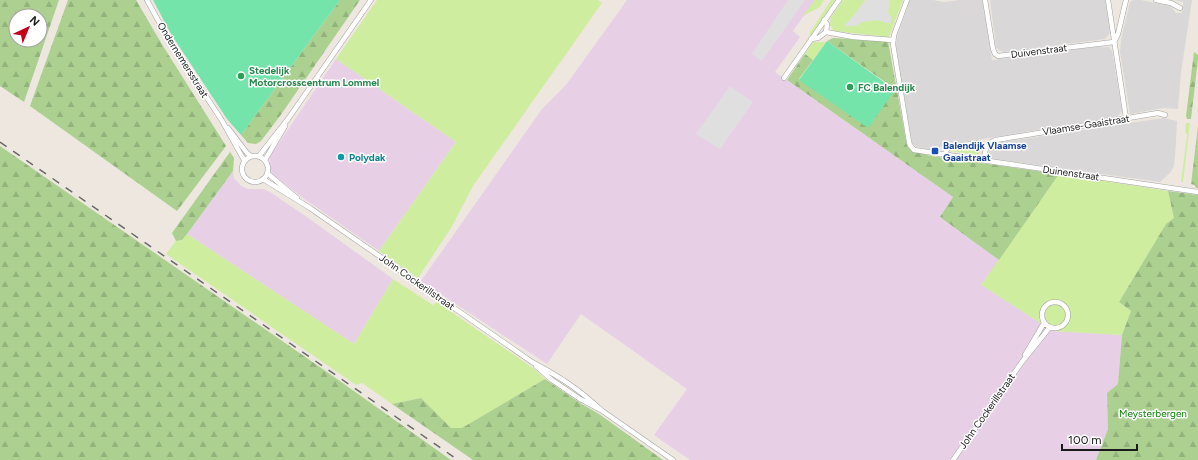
<svg xmlns="http://www.w3.org/2000/svg" width="1198" height="460" viewBox="0 0 1198 460" font-family="Figtree,sans-serif">
	<defs>
		<pattern id="forest-firs" width="22" height="20" patternUnits="userSpaceOnUse"><rect width="22" height="20" fill="#abd090"/><path d="M5 1l3.5 6h-7zM16 11l3.5 6h-7z" fill="#93b27c"/></pattern>
	</defs>
	<rect width="100%" height="100%" fill="#ede7df"/>
	<path fill="#d9d7d8" d="M910,0h23l11,2 16,-2h22l10,60 103,-13h14l3,4 10,60 -5,6 -171,28 -13,5 -16,-3 -5,-4 -16,-99 1,-7z
		M990,0h115l5,33 -5,6 -101,13 -5,-2 -3,-3z
		M1133,0h8l30,6 5,7h6l1,-11 -10,-2h19l-11,72 -3,37 -15,-1 -33,6 -10,-62 1,-12 9,-38z
		M1163,118l14,3 -1,21 -2,24 -4,7 -10,9 -172,-24 2,-11 5,-4z"/>
	<path fill="#e7d0e6" d="M627,0h188l-22,31 7,6 -25,35 178,125 -12,20 58,43 -18,25 72,46 69,4 -4,49 -11,9 1,36 -12,31h-406l-36,-25 33,-46 -106,-75 -34,50 -126,-83 121,-172 24,-24z
		M336,59l120,83 -77,109 -73,-51 -34,-26 -3,-8 1,-10z
		M233,171l1,7 7,8 7,3h16l6,3 34,23 89,64 -39,65 -167,-110z"/>
	<path fill="#cfed9f" d="M377,0h221l4,3 -129,183 -22,42 -33,50 -39,-27 77,-109 -120,-83z
		M815,0h9l-4,7 -17,9z
		M831,0h4l-24,36 -2,-2z
		M843,0h60l-14,37 -55,-6 -4,-6 1,-8z
		M813,42h13l-13,18 -8,-6z
		M1186,123h4l-7,59h-2l6,-47 -2,-4z
		M976,146l3,1 2,4 -2,3 -3,1 -27,-4 3,-2z
		M1059,174l109,17 6,27 -8,6 -47,78 12,9 -9,24 -69,-4 -72,-46z
		M187,234l167,110 39,-65 40,26 4,-3 96,66 12,11 -82,49h-12l-30,-30 -29,6 -30,-21 -6,2 -190,-131 10,-13 6,-1z"/>
	<path fill="url(#forest-firs)" fill-rule="evenodd" d="M0,0h59l-35,102 -24,-16zM16,16h24v24h-24z
		M68,0h68l27,46 63,100 -49,65 -147,-105z
		M340,0h20l-80,116 -19,25 -5,3 -8,-1 -7,-8z
		M833,38l55,3 19,105 5,5 19,5 128,18 -60,86 -59,-43 13,-20 -166,-117 18,-26 8,6 -14,19 96,10 -68,-48z
		M1194,52l4,3v4l-7,60h-4l-1,-3z
		M1198,126v62h-2l-1,-3 -4,-1z
		M0,146l337,233 114,81h-451z
		M230,152l4,6 -1,13 -46,63 -5,6 -6,1 -4,-8z
		M1168,191l30,4v265h-102l12,-31 -1,-36 11,-9 4,-49 9,-24 -12,-9 47,-78 8,-6z
		M545,379l35,24 19,11 64,46h-190l-81,-56 29,-6 30,30h11z"/>
	<path fill="#75e4ab" d="M153,0h187l-99,135 -14,-16 -56,-85z
		M827,41l68,49 -27,38 -69,-48z"/>
	<path fill="#dfdfdf" d="M788,0h17l-43,61 -10,-7z
		M865,0h25l-2,12 4,7 -2,5 -13,-4 -15,2 -6,4h-12l11,-12z
		M730,86l23,16 -33,47 -24,-15z"/>
	<g fill="none" stroke-linecap="round" stroke-linejoin="round">
		<defs>
			<path id="street" d="M147,0l23,42 51,77 23,41
				M907,0l-13,35 -1,9 16,98 1,3 4,5 284,42
				M985,0l8,49 2,5 3,2 116,-14
				M1108,0l18,118
				M1156,0l15,3 9,5
				M826,32l27,5 40,3
				M811,39l7,-1 8,-6 1,-8 -3,-4
				M1114,42l4,-8 8,-34
				M784,78l55,-78
				M228,128l19,25 4,3
				M944,155l4,-7 3,-1 27,-4 8,4
				M242 169a13 13 0 1 1 26 0a13 13 0 1 1-26 0Z
				M259,156l29,-37 83,-119
				M265,160l20,-34
				M984,160c1,-10 2,-17 12,-20l162,-27 7,2
				M267,173l30,25
				M263,179l47,29 222,154c28,15 47,27 69,48
				M1042 315a13 13 0 1 1 26 0a13 13 0 1 1-26 0Z
				M1025,355l19,-32
				M536,366l16,14 28,19 21,11 72,50
				M953,460l69,-98 28,-35"/>
		</defs>
		<use href="#street" stroke="#a2a2a2" stroke-width="5.5"/>
		<use href="#street" stroke="#fff" stroke-width="4.5"/>
		<path stroke="#696969" stroke-width="1.5" stroke-dasharray="8 8" stroke-linecap="butt" d="M0,142l458,318"/>
	</g>
	<g fill="#2e9e5b" stroke="#fff" stroke-width="1.5">
		<circle cx="241" cy="76" r="4"/>
		<circle cx="850" cy="87" r="4"/>
	</g>
	<rect fill="#1a4fb4" stroke="#fff" stroke-width="1.5" x="931" y="147" width="8" height="8" rx="2"/>
	<circle fill="#0f9aa8" stroke="#fff" stroke-width="1.5" cx="341" cy="157" r="4"/>
	<g text-anchor="middle" dominant-baseline="central" stroke-width="3" stroke-linejoin="round" paint-order="stroke">
		<g font-size="10" fill="#1b1b1b" stroke="#fff">
			<text transform="translate(1039 51) rotate(-7)">Duivenstraat</text>
			<text transform="translate(183 60) rotate(58)">Ondernemersstraat</text>
			<text transform="translate(1086 125) rotate(-9)">Vlaamse-Gaaistraat</text>
			<text transform="translate(1071 173) rotate(8)">Duinenstraat</text>
			<text transform="translate(417 282) rotate(35)">John Cockerillstraat</text>
			<text transform="translate(987 411) rotate(-55)">John Cockerillstraat</text>
		</g>
		<g font-size="10" font-weight="bold" fill="#27864d" stroke="#fff" text-anchor="start">
			<text x="249" y="70">Stedelijk<tspan x="249" dy="12">Motorcrosscentrum Lommel</tspan></text>
			<text x="858" y="87">FC Balendijk</text>
		</g>
		<g font-size="10" font-weight="bold" fill="#164399" stroke="#fff" text-anchor="start">
			<text x="943" y="145">Balendijk Vlaamse<tspan x="943" dy="12">Gaaistraat</tspan></text>
		</g>
		<g font-size="10" font-weight="bold" fill="#0d838f" stroke="#fff" text-anchor="start">
			<text x="349" y="157">Polydak</text>
		</g>
		<g font-size="10" fill="#097e03" stroke="#fff">
			<text x="1153" y="413">Meysterbergen</text>
		</g>
	</g>
	<g transform="translate(28 28) rotate(44)"><circle r="19" fill="#ffffff" stroke="#a4a4a4"/>
	<path d="M0-3L7 15L0 10L-7 15Z" fill="#c50019"/>
	<text y="-6" font-size="11" font-weight="bold" text-anchor="middle" fill="#1b1b1b">N</text>
	</g>
	<path d="M1062 444v6h75v-6" fill="none" stroke="#1b1b1b" stroke-width="2"/>
	<text x="1068" y="444" font-size="12" fill="#1b1b1b" stroke="#ffffff" stroke-width="3" paint-order="stroke">100 m</text>
</svg>
